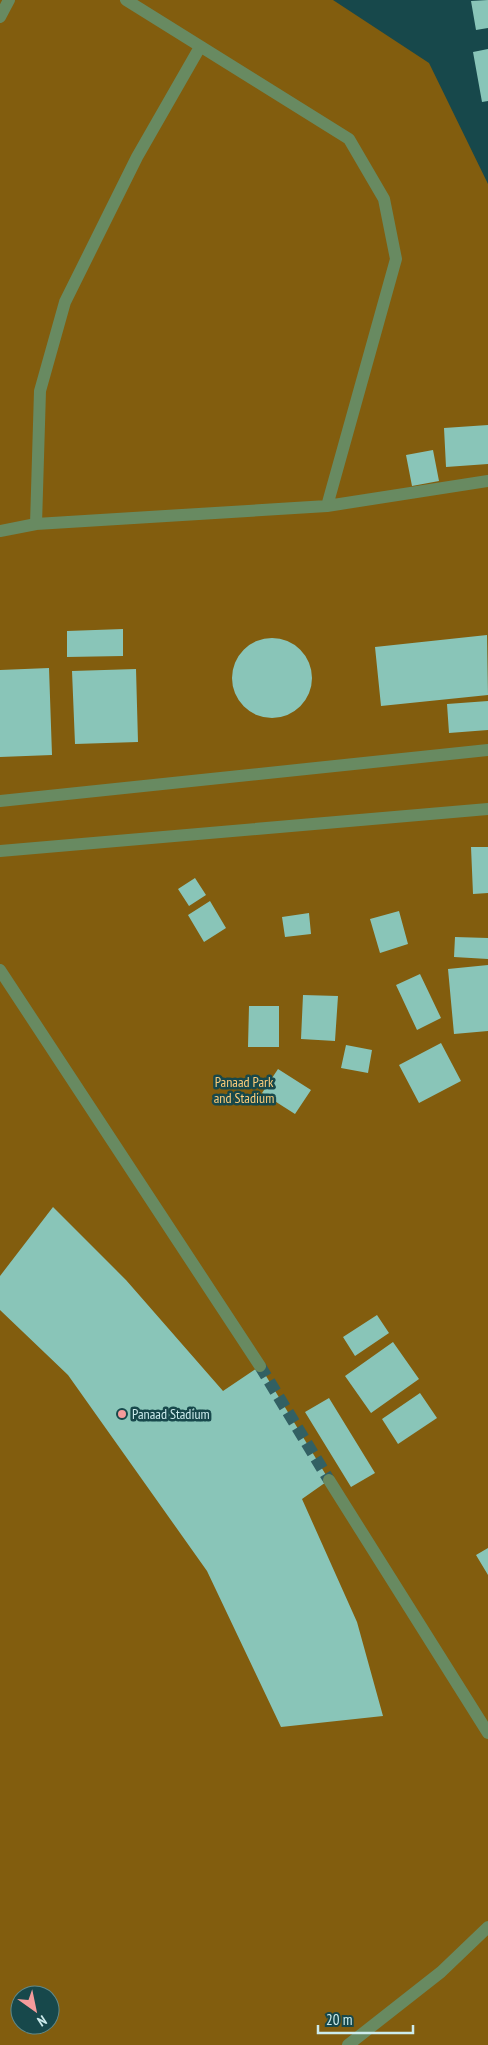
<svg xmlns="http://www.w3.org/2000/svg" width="488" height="2045" viewBox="0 0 488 2045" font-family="'PT Sans Narrow',sans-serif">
	<rect width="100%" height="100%" fill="#17484b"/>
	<path fill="#825d0e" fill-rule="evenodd" d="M0,0h333l96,63 59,121v1861h-488zM20,1995h30v30h-30z"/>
	<path fill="#89c5b8" d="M488,0v28l-12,2 -5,-29z
		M488,49v52l-6,1 -9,-50z
		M488,425v39l-42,3 -2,-39z
		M433,450l6,31 -27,5 -6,-31z
		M123,629v27l-56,1v-26z
		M487,635l1,60 -107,11 -6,-59z
		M232 678a40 40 0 1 1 80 0a40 40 0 1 1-80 0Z
		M49,668l3,87 -52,2v-87z
		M136,669l2,73 -63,2 -3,-73z
		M488,701v29l-39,3 -2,-29z
		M471,847h17v46l-15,1z
		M195,878l11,17 -17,11 -11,-17z
		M210,901l16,27 -22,14 -16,-27z
		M399,911l9,33 -28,9 -10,-34z
		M309,913l2,21 -26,3 -3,-20z
		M455,937l33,1v21l-34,-2z
		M488,965v66l-34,3 -6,-65z
		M420,974l21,44 -24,12 -21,-45z
		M303,995l35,1 -3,45 -34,-2z
		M249,1006h30v41h-31z
		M441,1043l20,38 -42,22 -20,-38z
		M346,1045l26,5 -4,23 -27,-5z
		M278,1069l33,21 -16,24 -33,-21z
		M53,1207l73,73 97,111 37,-25 69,114 -27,19 55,123 26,94 -102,11 -74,-156 -139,-196 -68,-65v-34z
		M377,1315l12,18 -34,23 -12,-19z
		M393,1342l26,37 -48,34 -26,-37z
		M420,1393l17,25 -39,26 -16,-25z
		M329,1398l46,75 -24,14 -46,-75z
		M488,1548v27l-12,-20z"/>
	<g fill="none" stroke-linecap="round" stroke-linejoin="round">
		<path stroke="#326063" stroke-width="12" stroke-dasharray="12 6" stroke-linecap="butt" d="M260,1366l69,114"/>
		<path stroke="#688a61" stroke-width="12" d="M126,0l223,139 35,60 12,60 -69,247
			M0,17l9,-17
			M36,524l4,-133 25,-89 72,-145 63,-110
			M0,531l36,-7 291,-18 161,-25
			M0,801l488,-51
			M0,851l488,-42
			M0,970l260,396
			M329,1480l159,253
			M348,2045l93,-73 47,-45"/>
	</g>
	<circle fill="#f59b9b" stroke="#17484b" stroke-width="2" cx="122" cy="1414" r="5"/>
	<g text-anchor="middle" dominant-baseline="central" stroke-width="5" stroke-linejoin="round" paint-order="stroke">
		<g font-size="14" fill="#fdcd7b" stroke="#17484b">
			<text x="244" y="1082">Panaad Park<tspan x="244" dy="16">and Stadium</tspan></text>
		</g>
		<g font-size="14" fill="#ccebec" stroke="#17484b" text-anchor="start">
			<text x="132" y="1414">Panaad Stadium</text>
		</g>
	</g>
	<g transform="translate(35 2010) rotate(147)"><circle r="24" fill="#17484b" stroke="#5f898b"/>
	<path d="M0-4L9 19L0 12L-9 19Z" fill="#f59b9b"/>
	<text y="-8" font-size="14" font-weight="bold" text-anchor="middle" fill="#ccebec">N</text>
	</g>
	<path d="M318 2025v8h95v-8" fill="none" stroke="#ccebec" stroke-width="2.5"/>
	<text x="326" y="2025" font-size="15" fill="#ccebec" stroke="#17484b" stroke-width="4" paint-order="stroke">20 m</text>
</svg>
